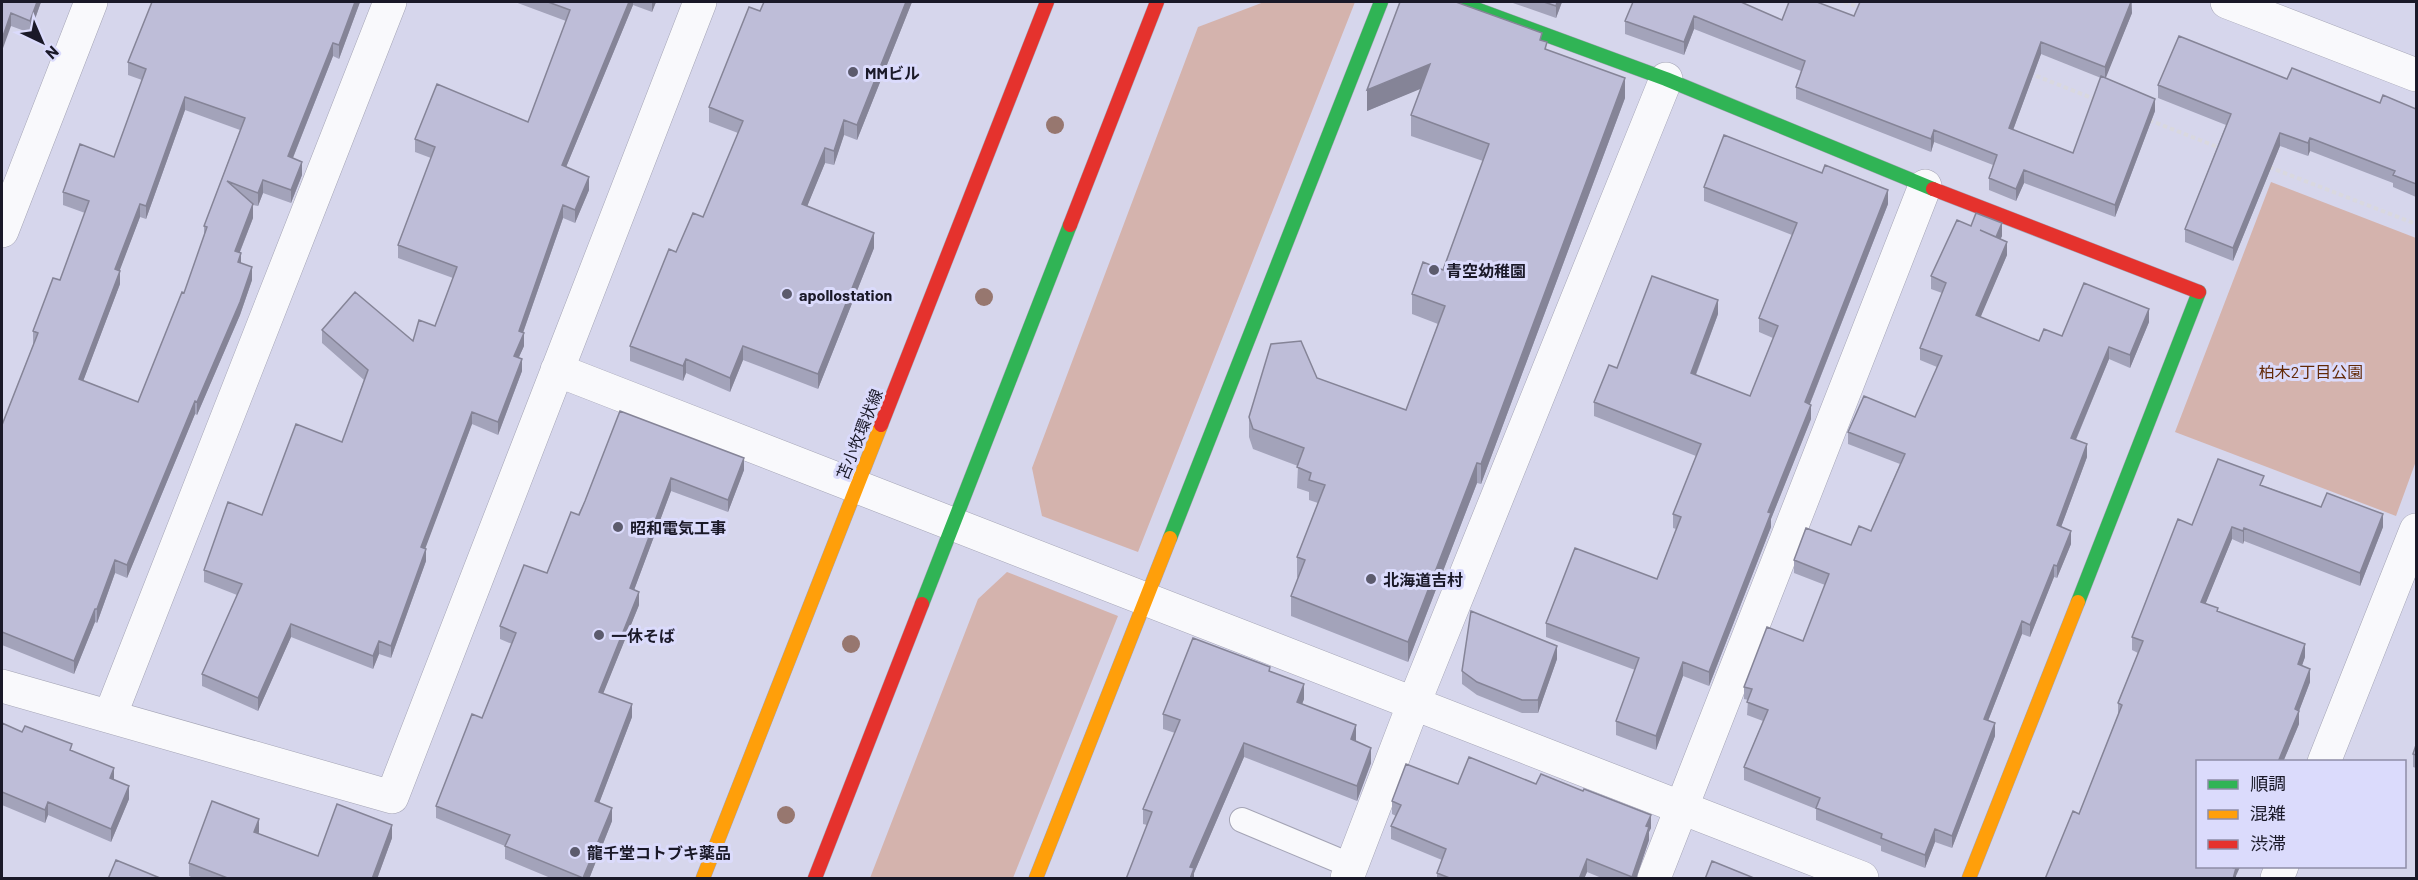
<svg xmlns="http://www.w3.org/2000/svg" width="2418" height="880" viewBox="0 0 2418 880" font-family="Barlow,'Noto Sans JP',sans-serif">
	<rect width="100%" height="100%" fill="#d6d6ec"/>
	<path fill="#d4b3ad" d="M1264,2h91l-217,550 -96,-36 -10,-48 166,-441z
		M2271,182l145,56v223l-20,55 -221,-84z
		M1007,572l111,44 -105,262h-143l108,-279z"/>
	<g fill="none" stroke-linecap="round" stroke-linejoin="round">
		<defs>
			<path id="lane" d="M1242,820l110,46"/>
			<path id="street" d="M2227,2l189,73
				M2,231l89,-229
				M557,370l1305,508
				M2,686l390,111 308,-795
				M110,716l280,-714
				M2324,762l92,-232
				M1347,878l67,-175 252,-624
				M1654,878l271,-692
				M2277,878l5,-12"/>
			<path id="fast" d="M1457,2l209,77 267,110
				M1170,538l211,-536
				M2078,602l121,-310
				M922,604l148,-379"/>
			<path id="slow" d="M703,878l178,-453
				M1036,878l134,-340
				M1969,878l109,-276"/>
			<path id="jam" d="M1933,189l266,103
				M1070,225l87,-223
				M881,425l166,-423
				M815,878l107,-274"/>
		</defs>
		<use href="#lane" stroke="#a4a4b5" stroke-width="26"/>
		<use href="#street" stroke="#a4a4b5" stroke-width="34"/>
		<use href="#fast" stroke="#a4a4b5" stroke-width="15"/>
		<use href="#slow" stroke="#a4a4b5" stroke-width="15"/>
		<use href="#jam" stroke="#a4a4b5" stroke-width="15"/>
		<path stroke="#d9d8df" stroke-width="4" stroke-dasharray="4.5 3" stroke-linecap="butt" d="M1844,2l18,6
			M2029,73l68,27
			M2149,120l71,28
			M2269,167l147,57"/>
		<use href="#lane" stroke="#f9f9fc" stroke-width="24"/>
		<use href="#street" stroke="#f9f9fc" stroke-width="33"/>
		<use href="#fast" stroke="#30b455" stroke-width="14"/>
		<use href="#slow" stroke="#ff9f0a" stroke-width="14"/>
		<use href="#jam" stroke="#e5322d" stroke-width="14"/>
	</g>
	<g fill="#97776f">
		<circle cx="1055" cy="125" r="9"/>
		<circle cx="984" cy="297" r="9"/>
		<circle cx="851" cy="644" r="9"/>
		<circle cx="786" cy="815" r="9"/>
	</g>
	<path fill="#a3a3ba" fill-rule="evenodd" d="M2,2h39l-11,31 -19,-7z
		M360,2l-21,57 -6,-3 -40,102 9,17 -11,28 -28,-10 -5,13 -5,-1v13l-13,34 1,11 11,17 -12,35 -43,100 -2,-1 -68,164 -12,-5 -18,50 -2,-1 -21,52 -72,-29v-220l31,-80v-14l27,-51 25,-67 -22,-8v-13l51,-35 28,-77 -14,-5v-13zM185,110l55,20 -36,96v11l-20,56 -46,109 -55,-21 37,-97 -1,-13 21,-54 6,2z
		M515,2h141l-4,10 -19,-7 -67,162 23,23 -14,33 -12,-5 -40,115 1,13 -5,11 3,14 -24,64 -26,-11 -47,124 1,13 -35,97 -12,-4 -6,15 -82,-32 -33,74 -56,-25v-12l35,-79 -33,-13v-12l58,-55 80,-73 22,-62 -42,-37v-13l91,11 22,-15 18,-48 -55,-20v-13l33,-87 -16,-6v-13l113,-17 38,-101z
		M764,2h148l-55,138 -13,-5 -10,30 -9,-2 -18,43 67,42 -56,141 -75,-29 -13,32 -44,-19 -3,8 -53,-20v-15l46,-94 27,-35 35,-84 -29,-11v-15l51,-96z
		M1510,2h52l-6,16z
		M1633,2l149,18 350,-18v11l-27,65 50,33 -40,106 -91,-34 -8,18 -27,-11v-12l4,-13 -59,-23 -3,10 -135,-53v-12l5,-16 -107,-42 -10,26 -59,-21v-13zM2041,54l60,24 -28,75 -60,-23z
		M1542,41l5,9 78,48 -144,386 -4,-1 -69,179 -117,-46v-20l7,-18 -1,-1v-20l21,-54 -9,-3v-8l-12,-4 1,-22 -45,-17 -4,-12v-20l68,-39 89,32 32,-86 -26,-10v-20l31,-24 40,-109 -72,-25v-21l10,-27 -54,23v-21z
		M2287,79l93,24 36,6v88l-23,-10v-4l-83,-32 -2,5 -28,-10 -47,115 -48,-19v-13l41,-104 -68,-27v-13z
		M1704,187l184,17 -78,200 1,15 -40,100v8l-62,159 -26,-10 -27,74 -40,-15v-14l19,-51 -89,-33v-14l111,-44 19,-50 -3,-1v-14l23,-58 -102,-40v-14l23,-34 101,-54 -22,61 54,21 23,-58 -14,-6v-14l33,-83 -88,-34z
		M1971,226l31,10 -2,3 7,16 -27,62 59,24 23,-5 87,-14 -19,46 -21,-9 -33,81 11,17 -26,70 10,17 -14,34 -3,-1 -24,60 -8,-3 -34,87 7,15 -43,112 -17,-6 -10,26 -44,-17v-5l-65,-26v-11l-72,-29v-13l19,-46 -16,-6 1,-15 -4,-1v-12l59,-46 22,-56 -31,-12v-13l57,-15 20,-14 29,-67 -52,-20v-12l67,-15 22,-50 -17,-7v-12l22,-55 -11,-4v-13z
		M620,411l124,59 -16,42 -57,-21 -37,99 5,15 -36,88 29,24 -33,86 13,18 -23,58h-36l-48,-20v-13l-69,-28v-12l46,-88 30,-74 -12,-5v-13l47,-53 38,-72z
		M2264,486l57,21 62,20 -23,59 -116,-45 -1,3 -11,-5 -27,65 13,8 87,45 -3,8 8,17 -11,29v13l-16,38h-85l38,114v3l-157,-65 39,-99v-12l20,-50 -6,-3v-13l60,-112z
		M1557,659l-19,54h-16l-45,-18 -15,-11v-13z
		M1270,671l34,28 -2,5 54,36v1l15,22 -14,38 -113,-44 -50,116v6l-47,-54 -4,-1v-15l32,-76 -12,-4v-15z
		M2,723l20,9 50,19 42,29 15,19 -18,43 -63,-27 -3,8 -43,-18z
		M2416,745v23l-3,-1v-13z
		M1458,784h78l115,44 -2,4v8l-13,39h-32l-17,-7 -3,7h-147v-6l5,-13 -51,-21v-13l5,-10 -4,-2v-13z
		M259,832l-1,2 60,22 74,-18 -15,41h-182l-6,-3v-13z"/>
	<path fill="#858497" d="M37,2h4l-11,31v-12z
		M355,2h5l-21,57v-14z
		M629,2h4v3l-71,172v-12z
		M652,2h4l-4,10z
		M906,2h6l-55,138v-15z
		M1557,2h5l-6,16v-12z
		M2131,2l1,11 -27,67v-13z
		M11,13v13l-9,25v-12z
		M1694,16v13l-10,26v-13z
		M2041,42v12l-32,87v-13z
		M333,43v13l-45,114v-14z
		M1430,64v21l-63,26v-21z
		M1625,78v20l-144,386v-20z
		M185,97v13l-39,109v-13z
		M2155,99v12l-40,106v-12z
		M844,120v15l-10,30v-14z
		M1934,130v12l-3,10v-13z
		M2280,133v13l-47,115v-13z
		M2310,138v13l-2,5v-13z
		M825,148v15l-23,56v-15z
		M302,162v13l-11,28v-13z
		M2024,170v13l-8,18v-12z
		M589,177v13l-14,33v-13z
		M263,180v13l-5,13v-13z
		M1888,190v14l-83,212v-14z
		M140,204v13l-25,66v-14z
		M253,204v14l-18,46v-13z
		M563,205v13l-44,126v-13z
		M2002,223v13l-6,13v-12z
		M874,233v15l-56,141v-15z
		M2007,242v13l-31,73v-13z
		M241,253v13l-3,-4z
		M252,267v13l-12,35 -43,100v-13z
		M120,271v13l-41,108v-13z
		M1718,300v14l-27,73v-14z
		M2149,309v13l-19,46v-13z
		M524,333v13l-10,22v-12z
		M743,346v14l-13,32v-14z
		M2109,347v12l-38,92v-13z
		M522,359v12l-24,64v-13z
		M686,359v14l-3,8v-15z
		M195,401v13l-68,164v-13z
		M1811,405v14l-40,100v8l-62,159v-14l59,-160z
		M472,412v12l-51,136v-13z
		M2087,444v13l-30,81v-13z
		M744,458v12l-16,42v-12z
		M1477,463v20l-69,179v-20z
		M671,478v13l-41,110v-13z
		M2383,514v13l-23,59v-13z
		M2232,527v12l-31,76v-13z
		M2244,528v13l-1,3v-13z
		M2071,531v13l-14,34v-12z
		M426,549v12l-35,97v-12z
		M115,560v13l-18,50v-14z
		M2054,565v12l-24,60v-12z
		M639,592v13l-40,99v-12z
		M95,609v13l-21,52v-13z
		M2022,621v13l-38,97v-12z
		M291,624v13l-33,74v-13z
		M379,641v13l-6,15v-13z
		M2305,644v13l-7,20v-13z
		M1557,646v13l-19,54v-13z
		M1683,662v14l-27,74v-14z
		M2310,669v13l-11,29v13l-16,38h-5l17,-53z
		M1304,684v15l-7,18v-15z
		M632,704v13l-37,97v-13z
		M1995,723v13l-43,112v-12z
		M1356,725v15l-5,14v-15z
		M1244,743v14l-50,116v6h-4v-12z
		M1371,748v15l-14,38v-15z
		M114,768v13l-4,-3z
		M129,786v13l-18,43v-13z
		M48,802v13l-3,8v-13z
		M612,808v13l-23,58h-6z
		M1651,815v13l-2,4v8l-13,39h-4l14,-53z
		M259,819v13l-5,13v-13z
		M392,825v13l-15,41h-5z
		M1935,829v13l-10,26v-13z
		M1587,859v13l-3,7h-5z
		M2235,867h5l-4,9v3h-3z"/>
	<path fill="#bebdd8" stroke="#858497" stroke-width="1.5" fill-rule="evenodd" d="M2,2h35l-7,19 -19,-8 -9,26z
		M152,2h203l-16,43 -6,-2 -45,113 14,6 -11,28 -28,-10 -5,13 -31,-12 26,23 -18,47 6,2 -3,9 14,5 -12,35 -43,100 -2,-1 -68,164 -12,-5 -18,49h-2l-21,52 -72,-29v-207l36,-92 -5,-2 20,-53 7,2 29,-79 -26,-9 17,-48 34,13 32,-88 -18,-7zM185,97l60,21 -41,108 3,1 -23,66 -2,-1 -44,110 -59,-23 41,-108 -5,-2 25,-65 6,2z
		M548,2h81l-67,163 27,12 -14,33 -12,-5 -44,126 5,2 -10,23 8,3 -24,63 -26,-10 -51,135 5,2 -35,97 -12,-5 -6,15 -82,-32 -33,74 -56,-24 40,-90 -38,-14 24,-68 34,13 34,-91 46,18 26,-72 -46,-40 33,-38 58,49 6,-21 16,6 22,-59 -59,-22 37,-98 -20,-8 22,-55 91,38 42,-112z
		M764,2h142l-49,123 -13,-5 -10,31 -9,-3 -23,56 72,29 -56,141 -75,-28 -13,32 -44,-19 -3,7 -53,-20 39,-97 7,3 17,-39 10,4 40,-96 -34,-14 40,-100 11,4z
		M1400,2h56l86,31 -2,7 7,2 -2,7 80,29 -144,386 -4,-1 -69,179 -117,-46 14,-36 -8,-3 28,-72 -16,-5 2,-7 -14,-6 7,-19 -51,-19 -4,-12 22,-73 30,-3 16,37 89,32 39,-104 -33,-12 11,-32 20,8 46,-126 -78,-29 19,-51 -63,26z
		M1544,2h13l-1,4z
		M1633,2h108l41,18 7,-18h28l37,14 6,-14h271l-26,65 -64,-25 -32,86 64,25 28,-77 54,23 -40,106 -91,-35 -8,19 -27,-11 8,-23 -63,-25 -3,9 -135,-52 9,-26 -111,-45 -10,26 -59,-21z
		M2179,36l108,43 5,-11 88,35 3,-8 33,14v75l-23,-9 2,-4 -85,-33 -2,5 -28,-10 -47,115 -48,-19 46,-115 -73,-29z
		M1724,135l98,38 3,-8 63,25 -83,212 6,3 -43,107 3,1 -62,159 -26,-10 -27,74 -40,-15 23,-63 -93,-35 29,-75 82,31 24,-62 -8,-3 28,-70 -107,-42 15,-37 8,3 35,-92 66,24 -27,73 59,23 28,-70 -19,-8 38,-95 -93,-36z
		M1976,213l26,10 -6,14 -16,-7 27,12 -31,73 63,26 5,-12 18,7 22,-53 65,26 -19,46 -21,-8 -38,91 16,6 -30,81 14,6 -14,35 -3,-1 -24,60 -8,-4 -38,98 11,4 -43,113 -17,-7 -10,26 -44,-17 1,-4 -66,-26 4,-10 -76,-31 24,-57 -21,-8 5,-13 -8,-2 23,-60 36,14 26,-67 -35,-14 12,-32 45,17 8,-19 12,5 34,-77 -57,-22 16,-36 51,21 27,-61 -22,-8 26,-65 -15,-7 26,-56 14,6z
		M620,411l124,47 -16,42 -57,-22 -41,110 9,4 -40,100 33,12 -37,97 17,7 -29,70 -78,-32 5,-11 -74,-29 36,-92 10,4 34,-85 -16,-7 24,-61 23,8 24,-61 8,3 6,-14z
		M2218,459l46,17 -4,9 61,22 6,-14 56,21 -23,59 -116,-45 -1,3 -11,-4 -31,75 17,6 -1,3 88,33 -7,20 12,5 -15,40 4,2 -21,51h-80v105h37l-1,1h2l-3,11h-188l28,-68 6,3 43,-109 -4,-2 25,-62 -11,-4 46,-118 14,6z
		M1471,611l86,35 -19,54h-16l-45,-18 -15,-11z
		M1193,638l77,29 -1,4 35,13 -7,18 59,23 -5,14 20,9 -14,38 -113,-43 -54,124 4,1 -4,11h-64l26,-67 -9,-3 37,-89 -17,-6z
		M2,723l20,9 3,-6 47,18 -2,6 44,18 -4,10 19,8 -18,43 -63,-27 -3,8 -43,-18z
		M2416,745v10l-3,-1z
		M1469,757l67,27 5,-10 42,17 1,-2 67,26 -5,11 3,1 -17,50 -45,-18 -8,20h-127l-15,-6 9,-24 -55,-23 10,-21 -9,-4 14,-37 52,20z
		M212,801l47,18 -5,13 64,24 19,-52 55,21 -20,54h-142l-41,-16z
		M116,860l44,18 -52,1z
		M1712,861l42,17v1h-49z"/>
	<g fill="#5c5b6d" stroke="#dbdbfc" stroke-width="2">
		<circle cx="853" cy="72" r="6"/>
		<circle cx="1434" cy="270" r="6"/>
		<circle cx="787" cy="294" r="6"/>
		<circle cx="618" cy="527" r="6"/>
		<circle cx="1371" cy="579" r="6"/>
		<circle cx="599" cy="635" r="6"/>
		<circle cx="575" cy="852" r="6"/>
	</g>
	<g text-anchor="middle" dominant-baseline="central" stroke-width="6" stroke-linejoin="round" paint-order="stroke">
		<g font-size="16" font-weight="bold" fill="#1a1928" stroke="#dbdbfc" text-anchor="start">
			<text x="865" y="72">MMビル</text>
			<text x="1446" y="270">青空幼稚園</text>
			<text x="799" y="294">apollostation</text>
			<text x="630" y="527">昭和電気工事</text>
			<text x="1383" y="579">北海道吉村</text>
			<text x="611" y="635">一休そば</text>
			<text x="587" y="852">龍千堂コトブキ薬品</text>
		</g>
		<g font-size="16" fill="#632a08" stroke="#dbdbfc">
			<text x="2311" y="371">柏木2丁目公園</text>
		</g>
		<g font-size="16" fill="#1a1928" stroke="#dbdbfc">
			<text transform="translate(859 434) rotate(-68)">苫小牧環状線</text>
		</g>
	</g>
	<rect width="2418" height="880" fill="none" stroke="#1a1928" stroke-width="6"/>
	<rect x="2196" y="760" width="210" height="108" fill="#dbdbfc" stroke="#8e8da7" stroke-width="1.5"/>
	<rect x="2208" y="780" width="30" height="9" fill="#30b455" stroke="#8e8da7" stroke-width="1.5"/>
	<text x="2250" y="790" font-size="18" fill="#1a1928">順調</text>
	<rect x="2208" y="810" width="30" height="9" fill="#ff9f0a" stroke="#8e8da7" stroke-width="1.5"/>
	<text x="2250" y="820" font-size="18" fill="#1a1928">混雑</text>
	<rect x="2208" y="840" width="30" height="9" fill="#e5322d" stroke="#8e8da7" stroke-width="1.5"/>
	<text x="2250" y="850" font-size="18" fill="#1a1928">渋滞</text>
	<g transform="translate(42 42) rotate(136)" stroke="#dbdbfc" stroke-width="4.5" paint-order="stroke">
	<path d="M0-4.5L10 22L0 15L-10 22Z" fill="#1a1928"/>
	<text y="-9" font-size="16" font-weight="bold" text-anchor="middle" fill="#1a1928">N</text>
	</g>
</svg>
